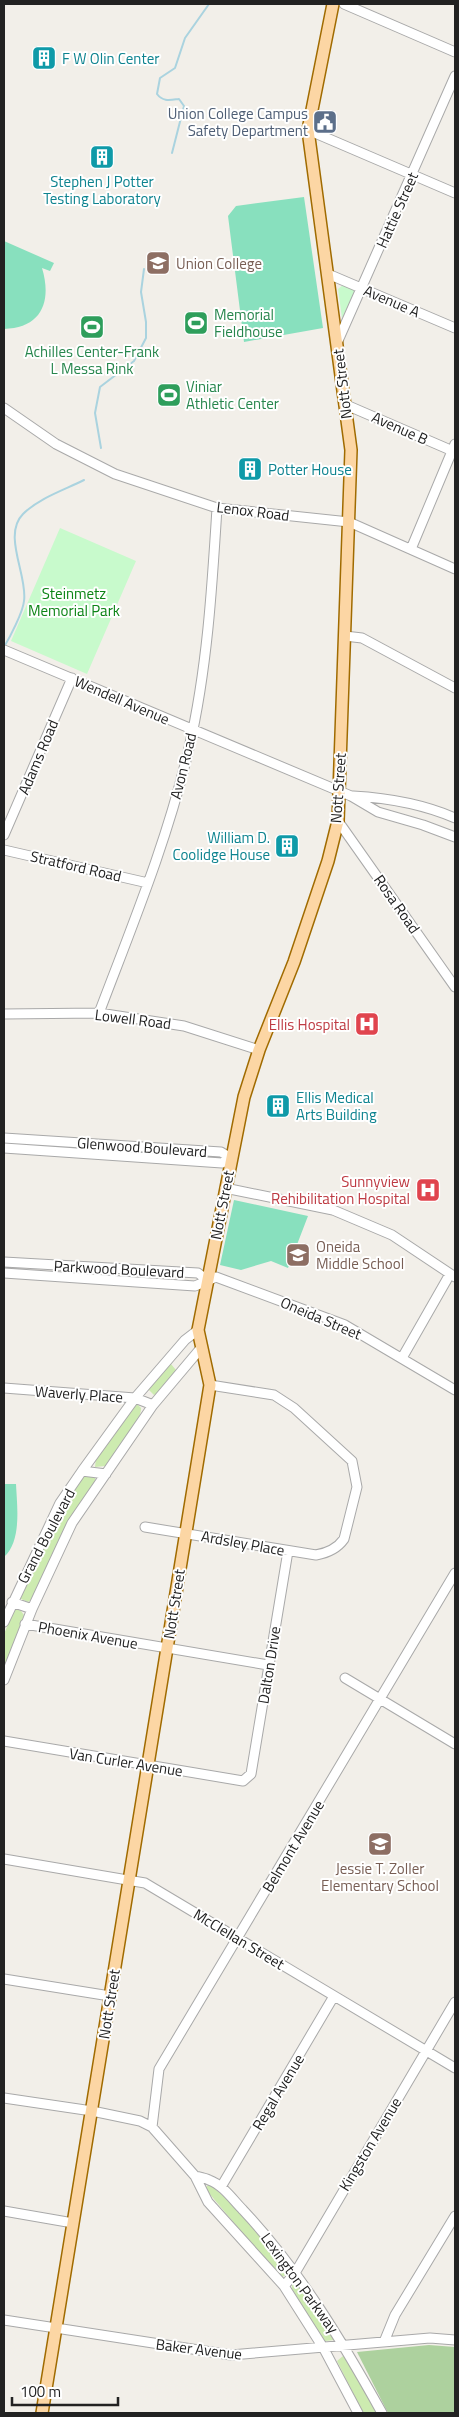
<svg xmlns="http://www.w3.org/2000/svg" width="459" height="2417" viewBox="0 0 459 2417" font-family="'Titillium Web',sans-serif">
	<rect width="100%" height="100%" fill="#f2efe9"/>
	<path fill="#cdebb0" d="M171,1364l5,6 -17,23 -5,2 -6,-6z
		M137,1404l4,4c1,14 -27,45 -36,58l-10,1 1,-9z
		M84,1476l11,1v7l-28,41 -36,75 -3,2 -7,-3v-7c19,-40 37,-80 63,-116z
		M15,1608l6,3 3,4 -20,54v-35z
		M209,2184l20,17 55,62 4,7 -2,5 -4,2 -4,-2 -70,-83 -2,-5z
		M296,2283l4,2 34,51v4l-9,1 -33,-52v-5z
		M343,2356l5,2 30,55h-15l-26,-52z"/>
	<path fill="#add19e" d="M429,2345l26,2v66h-67l-31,-61z"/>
	<path fill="#c8facc" d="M343,285l13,5 -14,28 -4,-29z
		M60,528l76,33 -49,113 -76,-33z"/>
	<path fill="#88e0be" d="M304,197l19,131 -79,14 -16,-126 8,-10z
		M4,241l50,22 -4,8 -8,-3c10,33 0,60 -38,61z
		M234,1200l74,16 -20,52 -17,-7 -30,9 -21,-5z
		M4,1484h12c1,22 6,57 -12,73z"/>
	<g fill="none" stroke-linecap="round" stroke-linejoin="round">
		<path stroke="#aad3df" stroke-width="2" d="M172,153l12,-47 -5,-7c-9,1 -16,3 -22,-5l3,-16 15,-10 10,-30 24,-34
			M101,448l-6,-35 5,-26 34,-26 12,-23v-16l-5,-30 3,-23
			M4,647c6,-10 19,-35 20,-46 4,-25 -22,-66 -1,-87 16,-16 41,-24 61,-34"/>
		<defs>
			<path id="minor" d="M344,4l111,48
				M308,130l147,63
				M328,274l127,54
				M337,343l118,-267
				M344,404l111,48
				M4,408l52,36 59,30 102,34 132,14 106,47
				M411,549l44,-105
				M345,636l17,2 93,50
				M4,650l347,146 27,16 45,13 32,12
				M353,796c35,2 70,8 102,22
				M338,821l117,166
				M4,835l68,-157
				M4,850l144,33
				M99,1013c33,-87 69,-174 90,-265 18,-78 23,-159 28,-240
				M4,1014l95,-1 85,13 75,24
				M4,1138l217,14 10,6 -9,5 -218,-15
				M225,1188l108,22 59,25 63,42
				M4,1262l194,11 9,7
				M4,1273l191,13 21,-9 129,48 110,65
				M402,1358l48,-84
				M4,1388l131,10 18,7
				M82,1471l24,3
				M145,1527l171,28c11,-2 21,-6 28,-16l13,-52 -5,-26 -58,-53 -20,-13 -64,-10
				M12,1602l20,7
				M4,1622l56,-119 22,-32 53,-73 50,-58 13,-10
				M25,1624l243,41
				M345,1678l110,66
				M4,1680l28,-71 40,-86 81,-118 48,-57
				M4,1741l239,40 8,-7 37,-223
				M4,1859l141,24 310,185
				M4,1979l106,17
				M4,2098l88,13 48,10 12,6 43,49 13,26 76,84 40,63 34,64
				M152,2127l7,-58 296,-496
				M195,2176c4,1 10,2 14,4 14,5 24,20 34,30 57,61 99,131 139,203
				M221,2187l113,-191
				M4,2211l69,12
				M284,2286l11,-13 160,-271
				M4,2320l227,35 199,-17 25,2
				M384,2342l11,-27 60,-99"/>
			<path id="major" d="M42,2413l168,-1028 -12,-55 46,-233 15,-47 35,-88 34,-101 10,-40 13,-371 -43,-320 25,-126"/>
		</defs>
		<use href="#minor" stroke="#a9a9a9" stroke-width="11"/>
		<use href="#major" stroke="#a06b00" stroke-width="14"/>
		<use href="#minor" stroke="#fff" stroke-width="9"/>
		<use href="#major" stroke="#fcd6a4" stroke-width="11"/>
	</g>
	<defs>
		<symbol id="building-square" viewBox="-11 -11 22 22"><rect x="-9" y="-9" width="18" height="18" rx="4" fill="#0f9aa8" stroke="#fff"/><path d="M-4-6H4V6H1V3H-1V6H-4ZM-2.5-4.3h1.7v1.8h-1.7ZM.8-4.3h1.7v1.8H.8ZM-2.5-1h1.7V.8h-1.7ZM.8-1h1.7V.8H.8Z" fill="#fff"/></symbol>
		<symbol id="civic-square" viewBox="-11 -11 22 22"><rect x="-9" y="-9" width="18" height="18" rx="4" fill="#5c6f8a" stroke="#fff"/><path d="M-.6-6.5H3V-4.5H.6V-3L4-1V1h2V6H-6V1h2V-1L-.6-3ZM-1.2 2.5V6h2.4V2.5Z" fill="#fff"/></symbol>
		<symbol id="university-square" viewBox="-11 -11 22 22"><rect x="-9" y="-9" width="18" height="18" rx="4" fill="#8d6e63" stroke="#fff"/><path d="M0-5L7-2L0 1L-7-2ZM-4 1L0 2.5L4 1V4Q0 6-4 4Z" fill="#fff"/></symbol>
		<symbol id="stadium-square" viewBox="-11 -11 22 22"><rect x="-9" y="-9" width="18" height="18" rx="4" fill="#2e9e5b" stroke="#fff"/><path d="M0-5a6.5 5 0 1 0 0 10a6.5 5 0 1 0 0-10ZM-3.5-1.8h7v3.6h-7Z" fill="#fff"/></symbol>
		<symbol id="hospital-square" viewBox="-11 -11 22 22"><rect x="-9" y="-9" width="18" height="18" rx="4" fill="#e0444e" stroke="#fff"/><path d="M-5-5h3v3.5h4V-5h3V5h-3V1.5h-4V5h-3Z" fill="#fff"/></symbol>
		<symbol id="school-square" viewBox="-11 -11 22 22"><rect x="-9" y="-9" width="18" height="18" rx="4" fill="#8d6e63" stroke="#fff"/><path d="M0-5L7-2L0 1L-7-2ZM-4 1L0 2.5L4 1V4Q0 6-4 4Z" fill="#fff"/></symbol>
	</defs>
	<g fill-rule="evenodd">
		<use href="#building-square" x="30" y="44" width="28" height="28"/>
		<use href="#civic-square" x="311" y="108" width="28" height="28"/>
		<use href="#building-square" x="88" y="143" width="28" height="28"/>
		<use href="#university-square" x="144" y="249" width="28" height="28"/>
		<use href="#stadium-square" x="182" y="309" width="28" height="28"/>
		<use href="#stadium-square" x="78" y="313" width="28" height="28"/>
		<use href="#stadium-square" x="155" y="381" width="28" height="28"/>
		<use href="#building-square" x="236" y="455" width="28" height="28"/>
		<use href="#building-square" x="273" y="832" width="28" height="28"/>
		<use href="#hospital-square" x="353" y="1010" width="28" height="28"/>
		<use href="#building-square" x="264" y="1092" width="28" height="28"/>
		<use href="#hospital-square" x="414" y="1176" width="28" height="28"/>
		<use href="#school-square" x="284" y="1241" width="28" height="28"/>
		<use href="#school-square" x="366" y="1830" width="28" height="28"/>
	</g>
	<g text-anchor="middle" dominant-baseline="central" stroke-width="4" stroke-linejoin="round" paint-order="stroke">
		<g font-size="15" fill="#0d838f" stroke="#fff" text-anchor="start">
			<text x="62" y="58">F W Olin Center</text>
			<text x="102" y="181" text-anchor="middle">Stephen J Potter<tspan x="102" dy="17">Testing Laboratory</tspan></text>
			<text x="268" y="469">Potter House</text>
			<text x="270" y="837" text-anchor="end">William D.<tspan x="270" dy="17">Coolidge House</tspan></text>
			<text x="296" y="1097">Ellis Medical<tspan x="296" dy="17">Arts Building</tspan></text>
		</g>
		<g font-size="15" fill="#4e5e75" stroke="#fff" text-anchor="end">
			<text x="308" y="113">Union College Campus<tspan x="308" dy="17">Safety Department</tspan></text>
		</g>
		<g font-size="15" fill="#222" stroke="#fff">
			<text transform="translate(397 210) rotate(-66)">Hattie Street</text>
			<text transform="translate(392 301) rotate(23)">Avenue A</text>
			<text transform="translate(342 384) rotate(-97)">Nott Street</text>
			<text transform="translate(400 428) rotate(24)">Avenue B</text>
			<text transform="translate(253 511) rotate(7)">Lenox Road</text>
			<text transform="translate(122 700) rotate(23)">Wendell Avenue</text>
			<text transform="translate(38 757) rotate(-67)">Adams Road</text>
			<text transform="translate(183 766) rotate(-76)">Avon Road</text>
			<text transform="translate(338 788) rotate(-86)">Nott Street</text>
			<text transform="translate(76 866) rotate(13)">Stratford Road</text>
			<text transform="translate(397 904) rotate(55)">Rosa Road</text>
			<text transform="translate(133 1019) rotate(7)">Lowell Road</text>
			<text transform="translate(142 1147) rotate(4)">Glenwood Boulevard</text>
			<text transform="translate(222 1205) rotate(-79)">Nott Street</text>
			<text transform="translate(119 1269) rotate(3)">Parkwood Boulevard</text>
			<text transform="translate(321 1318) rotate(23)">Oneida Street</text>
			<text transform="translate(79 1394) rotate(4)">Waverly Place</text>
			<text transform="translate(46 1536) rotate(-62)">Grand Boulevard</text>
			<text transform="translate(243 1543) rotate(10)">Ardsley Place</text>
			<text transform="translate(174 1604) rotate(-81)">Nott Street</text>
			<text transform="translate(88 1635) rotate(10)">Phoenix Avenue</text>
			<text transform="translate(269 1665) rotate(-81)">Dalton Drive</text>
			<text transform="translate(126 1762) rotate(9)">Van Curler Avenue</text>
			<text transform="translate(293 1846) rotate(-59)">Belmont Avenue</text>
			<text transform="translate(239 1939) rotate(31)">McClellan Street</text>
			<text transform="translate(109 2004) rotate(-81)">Nott Street</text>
			<text transform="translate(278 2092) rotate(-59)">Regal Avenue</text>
			<text transform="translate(370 2144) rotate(-59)">Kingston Avenue</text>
			<text transform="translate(300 2283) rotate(54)">Lexington Parkway</text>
			<text transform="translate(199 2349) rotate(7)">Baker Avenue</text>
		</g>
		<g font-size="15" fill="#785e54" stroke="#fff" text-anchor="start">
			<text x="176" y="263">Union College</text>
			<text x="316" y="1246">Oneida<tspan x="316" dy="17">Middle School</tspan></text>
			<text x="380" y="1868" text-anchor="middle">Jessie T. Zoller<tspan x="380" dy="17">Elementary School</tspan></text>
		</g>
		<g font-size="15" fill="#27864d" stroke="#fff" text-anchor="start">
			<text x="214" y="314">Memorial<tspan x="214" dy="17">Fieldhouse</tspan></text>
			<text x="92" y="351" text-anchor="middle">Achilles Center-Frank<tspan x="92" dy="17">L Messa Rink</tspan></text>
			<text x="186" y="386">Viniar<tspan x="186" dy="17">Athletic Center</tspan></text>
		</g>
		<g font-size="15" fill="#0c8416" stroke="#fff">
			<text x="74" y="593">Steinmetz<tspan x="74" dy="17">Memorial Park</tspan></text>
		</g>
		<g font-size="15" fill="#be3a42" stroke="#fff" text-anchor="end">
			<text x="350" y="1024">Ellis Hospital</text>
			<text x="410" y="1181">Sunnyview<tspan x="410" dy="17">Rehibilitation Hospital</tspan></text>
		</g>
	</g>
	<rect width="459" height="2417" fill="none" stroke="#222222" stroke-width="10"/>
	<path d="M12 2397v8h106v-8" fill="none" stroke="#222222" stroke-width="2.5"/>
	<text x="20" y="2397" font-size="15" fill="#222222" stroke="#ffffff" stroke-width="4" paint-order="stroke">100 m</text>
</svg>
